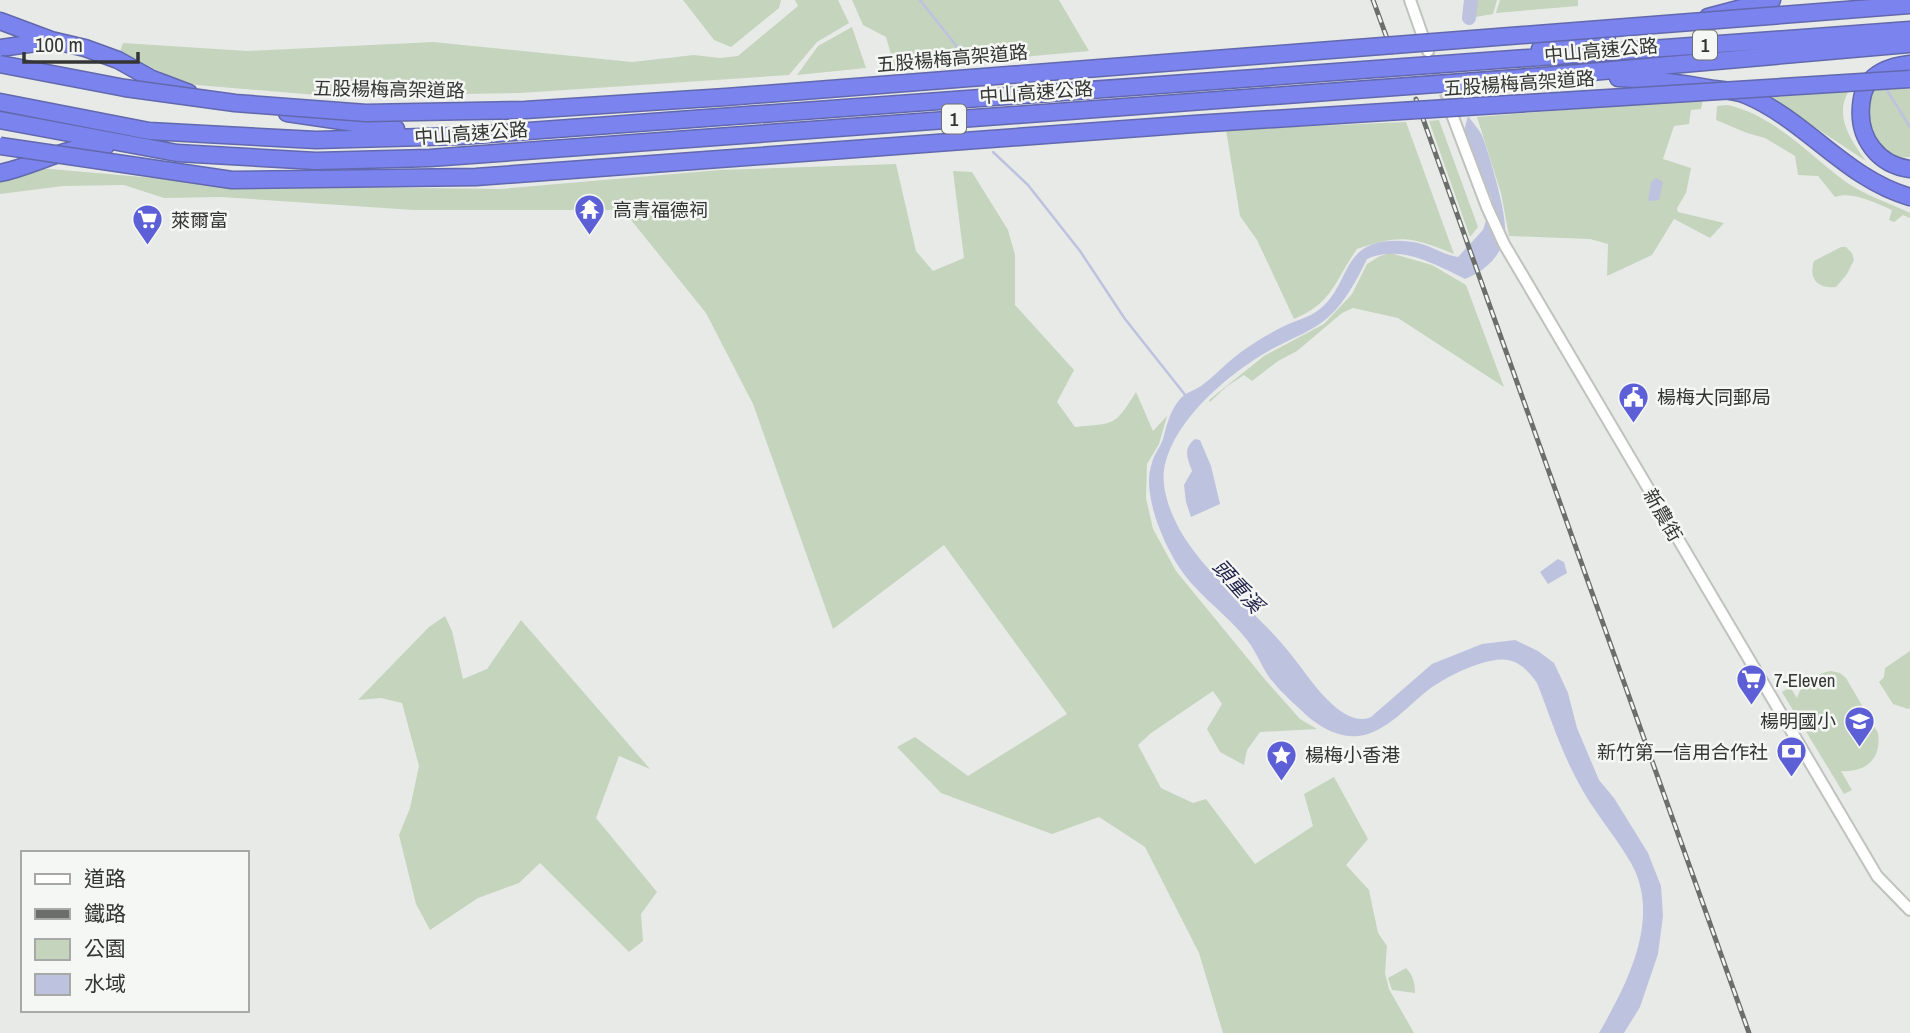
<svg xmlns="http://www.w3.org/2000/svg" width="1910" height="1033" viewBox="0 0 1910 1033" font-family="'Archivo Narrow','Noto Sans TC',sans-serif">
	<rect width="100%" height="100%" fill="#e8eae7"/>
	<path fill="#c5d4bd" d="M683,0h98l-2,8 -48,39 -17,-7z
		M795,0h43l11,23 -32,19 -28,33 -269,18 -191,3 -144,-12 -65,-32 3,-9 124,8 186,-9 199,20 62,-7 26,3 18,-2 60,-50z
		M852,0h207l30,51 -194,17 -9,-31 -23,-12z
		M1477,0h20l-4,14 -18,3z
		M1500,0h78v6l-82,7z
		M852,27l14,41 -69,7 21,-29z
		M1910,88v69l-18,1 -10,-5 -17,-33 5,-30z
		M1850,89c-17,26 0,50 16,72l-103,-68z
		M1703,99l-2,10 -10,1 -2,14 -15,2 -11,33 28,9 -5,25 -9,15 1,4 46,11 -14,15 -36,-19 -22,36 -45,21 1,-32 -18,-5 -81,-3 -8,-43 -24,-76z
		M1728,105c47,11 80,49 118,77 19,13 43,21 64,31v5l-7,-3 -9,7 -5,-2 3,-10c-17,-7 -39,-19 -57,-13l-17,-21 -20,-1 -3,-19 -30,-18 -18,-5 -31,-13 1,-14z
		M1439,120l39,107 -8,10 -41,-116z
		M1406,122l48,132c-43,-17 -52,-20 -97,-5 -22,31 -24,54 -63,70l-37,-79 -17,-24 -14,-86z
		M896,164l20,87 17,20 31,-13 -11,-87 19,1 36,58 7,25v50l59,65 -17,32 18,25c40,-4 39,0 61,-35l17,39 14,-15 -8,28 -12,20 -1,34 7,31 23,42 91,111 33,37 17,10 -57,3 -13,18 -3,15 -24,-13 -13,-23 15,-25 -9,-13 -62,42 -13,12 23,43 32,15 13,-4 49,65 58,-38 -9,-32 30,-17 34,62 -22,26 23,25 9,43 9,13 -2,27 4,16 25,44h-191l-24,-80 -54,-106 -46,-30 -47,17 -111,-41 -44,-46 18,-10 53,39 99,-62 -123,-169 -111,84 -80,-225 -47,-91 -83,-103h-209l-193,-13 -57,1 -40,-13 -61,1 -63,8v-18l39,-8 206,18 255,3 220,-19z
		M1841,247h5l6,6 2,7 -7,14 -11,13c-18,2 -28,-8 -22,-26z
		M1390,253l42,12 34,20 38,102 -106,-69 -45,-10 -11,5 -45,38 -19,10 -26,20 -8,-6 -18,12 -16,15 -1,-2 55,-44 60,-32 28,-30 15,-30 13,-8z
		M445,616l7,15 11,48 24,-10 34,-49 129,149 -31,-13 -23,62 61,74 -16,22 2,27 -14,11 -89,-89 -21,20 -41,15 -48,32 -14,-26 -17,-69 11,-27 9,-42 -17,-63 -21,-5 -23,2 71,-73z
		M1910,651v57l-2,1 -15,-5 -14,-22 5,-5 1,-9z
		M1831,671l9,2 6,5 32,55c4,25 -12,40 -37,38l11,19 -8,4 -62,-102 8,-5 7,11c5,-16 18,-24 34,-27z
		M1406,968c7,7 9,15 9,25l-23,-3 -4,-12z"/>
	<path fill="#bdc2df" d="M1468,116c5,7 12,14 15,22 7,19 24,76 22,95 -2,22 -21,39 -40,46 -30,-15 -65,-35 -98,-20 -12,24 -24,48 -46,64 -17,12 -38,19 -56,30 -40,24 -93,69 -101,117 -3,23 10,52 22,70 29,44 75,75 107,117 16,20 49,73 78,60l61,-53 50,-20 33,-4 23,11 16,12 14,30 9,35 22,52 15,18 34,55 13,33 2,30 -5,38 -18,53 -16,26h-25c28,-49 63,-115 32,-170 -16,-28 -38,-52 -53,-81 -17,-31 -28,-66 -41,-99 -17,-24 -30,-28 -58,-19 -16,5 -33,14 -47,23 -22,16 -45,46 -74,49 -21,2 -42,-11 -56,-25 -11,-10 -24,-22 -33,-34 -8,-12 -13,-26 -22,-37 -20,-26 -50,-45 -68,-73 -16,-24 -38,-75 -27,-104 2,-9 8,-15 11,-24 4,-15 8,-32 20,-43 5,-4 12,-6 18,-10 14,-10 26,-24 40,-34 15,-11 34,-22 50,-29 7,-3 14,-5 20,-8 46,-25 21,-83 102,-73 16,2 30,13 45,15l25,-27 9,-30 -28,-69z
		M1656,178l7,4 -4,18 -11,1 3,-19z
		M1195,439l5,1 11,26 9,38 -29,13 -5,-15 -2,-17 8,-14c-4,-12 -10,-22 3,-32z
		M1558,559l6,3 3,11 -19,11 -8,-12z"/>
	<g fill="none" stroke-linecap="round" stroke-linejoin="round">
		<path stroke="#bdc2df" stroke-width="2.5" d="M920,0l46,58
			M1885,87l25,40
			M993,152l35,33 52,66 45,68 61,77"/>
		<path stroke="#bdc2df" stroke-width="14" d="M1469,18l2,-18"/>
		<path stroke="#c4c6c3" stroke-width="10" stroke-dasharray="10 5" stroke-linecap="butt" d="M1428,51l19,51"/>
		<defs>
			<path id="tertiary" d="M1410,0l18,51
				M1448,104l39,103 17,37 373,632 33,34"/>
			<path id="motorway" d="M1708,17l64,-17
				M0,21l51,19 34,8 33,12 34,19 37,14
				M0,48l50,-7
				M1540,49l43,-11 24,-2
				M1910,64c-13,2 -25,4 -36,13 -10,8 -12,18 -13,29 -3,32 17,59 49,63
				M1618,78c33,1 64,5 96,11 10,1 23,2 32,6 60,25 100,84 164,102
				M0,102l149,29 167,9 145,-4 1449,-106
				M287,113l109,16
				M0,120l177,33 139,8 114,-3 1115,-82 365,-32
				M0,173c36,-7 67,-29 105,-26"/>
		</defs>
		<use href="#tertiary" stroke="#c0c2bf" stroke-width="14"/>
		<use href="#motorway" stroke="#6268ad" stroke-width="19"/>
		<use href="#tertiary" stroke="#fff" stroke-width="10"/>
		<use href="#motorway" stroke="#7b84ee" stroke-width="16"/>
		<defs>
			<path id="rail" d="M1373,0l19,52
				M1416,99l333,934"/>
		</defs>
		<use href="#rail" stroke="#6c6e6c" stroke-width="5"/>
		<use href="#rail" stroke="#f5f7f4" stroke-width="2.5" stroke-dasharray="8" stroke-linecap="butt"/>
		<defs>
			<path id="motorway-bridge" d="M0,64l125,24 110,15 131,10 159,-3 201,-13 1184,-92
				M0,146l232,34 244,-3 718,-53 716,-45"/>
		</defs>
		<use href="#motorway-bridge" stroke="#6268ad" stroke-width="19" stroke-linecap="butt"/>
		<use href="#motorway-bridge" stroke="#7b84ee" stroke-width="16"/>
	</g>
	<defs>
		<symbol id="temple-pin" viewBox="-11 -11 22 30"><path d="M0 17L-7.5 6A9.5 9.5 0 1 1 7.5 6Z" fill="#5c5fd6" stroke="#f5f7f4"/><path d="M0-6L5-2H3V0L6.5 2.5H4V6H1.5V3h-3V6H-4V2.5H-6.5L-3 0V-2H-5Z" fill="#fff"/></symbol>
		<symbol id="supermarket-pin" viewBox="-11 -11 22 30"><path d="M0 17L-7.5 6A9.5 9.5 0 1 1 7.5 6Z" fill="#5c5fd6" stroke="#f5f7f4"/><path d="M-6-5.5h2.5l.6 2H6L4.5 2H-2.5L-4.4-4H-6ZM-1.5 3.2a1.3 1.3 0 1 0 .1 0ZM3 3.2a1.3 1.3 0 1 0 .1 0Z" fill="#fff"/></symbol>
		<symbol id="civic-pin" viewBox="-11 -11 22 30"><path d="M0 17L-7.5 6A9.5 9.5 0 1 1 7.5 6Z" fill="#5c5fd6" stroke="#f5f7f4"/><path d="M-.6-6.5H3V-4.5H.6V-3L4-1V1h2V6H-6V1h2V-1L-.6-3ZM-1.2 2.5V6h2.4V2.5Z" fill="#fff"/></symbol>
		<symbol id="school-pin" viewBox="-11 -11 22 30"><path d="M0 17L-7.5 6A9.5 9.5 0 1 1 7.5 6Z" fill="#5c5fd6" stroke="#f5f7f4"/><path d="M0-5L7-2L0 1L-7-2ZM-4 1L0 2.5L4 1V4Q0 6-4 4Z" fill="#fff"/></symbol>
		<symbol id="bank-pin" viewBox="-11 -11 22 30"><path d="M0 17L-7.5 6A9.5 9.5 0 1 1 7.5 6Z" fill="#5c5fd6" stroke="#f5f7f4"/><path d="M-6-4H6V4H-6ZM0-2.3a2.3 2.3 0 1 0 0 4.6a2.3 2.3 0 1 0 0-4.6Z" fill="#fff"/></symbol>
		<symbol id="sight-pin" viewBox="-11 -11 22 30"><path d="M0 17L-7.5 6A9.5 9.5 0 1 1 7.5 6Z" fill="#5c5fd6" stroke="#f5f7f4"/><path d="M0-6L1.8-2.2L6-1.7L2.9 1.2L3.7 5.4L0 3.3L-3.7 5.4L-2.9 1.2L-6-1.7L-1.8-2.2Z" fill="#fff"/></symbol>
	</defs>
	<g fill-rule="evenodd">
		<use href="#temple-pin" x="572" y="192" width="35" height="47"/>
		<use href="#supermarket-pin" x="130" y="202" width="35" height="47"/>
		<use href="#civic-pin" x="1616" y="380" width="35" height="47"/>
		<use href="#supermarket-pin" x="1734" y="662" width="35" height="47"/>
		<use href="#school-pin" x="1842" y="704" width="35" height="47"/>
		<use href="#bank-pin" x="1774" y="734" width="35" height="47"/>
		<use href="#sight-pin" x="1264" y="738" width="35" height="47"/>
	</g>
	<g text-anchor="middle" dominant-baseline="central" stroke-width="5" stroke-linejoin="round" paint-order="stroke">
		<g fill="#f5f7f4" stroke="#6e6f6e" stroke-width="2">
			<rect x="1693" y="30.5" width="24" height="29" rx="5"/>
			<rect x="942" y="104.5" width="24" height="29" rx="5"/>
		</g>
		<g font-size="18" font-weight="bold" fill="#343534">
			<text x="1705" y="45">1</text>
			<text x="954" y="119">1</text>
		</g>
		<g font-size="19" fill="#343534" stroke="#f5f7f4">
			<text transform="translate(1601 50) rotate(-5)">中山高速公路</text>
			<text transform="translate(952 58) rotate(-5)">五股楊梅高架道路</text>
			<text transform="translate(1519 83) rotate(-4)">五股楊梅高架道路</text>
			<text transform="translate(389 89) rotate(1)">五股楊梅高架道路</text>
			<text transform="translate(1036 92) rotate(-4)">中山高速公路</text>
			<text transform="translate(471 133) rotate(-4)">中山高速公路</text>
			<text transform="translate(1663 515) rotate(60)">新農街</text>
		</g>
		<g font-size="19" fill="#343534" stroke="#f5f7f4" text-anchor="start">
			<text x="613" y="210">高青福德祠</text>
			<text x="171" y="220">萊爾富</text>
			<text x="1657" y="397">楊梅大同郵局</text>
			<text x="1774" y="680">7-Eleven</text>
			<text x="1836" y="721" text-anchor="end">楊明國小</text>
			<text x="1768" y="752" text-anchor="end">新竹第一信用合作社</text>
			<text x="1305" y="755">楊梅小香港</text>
		</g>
		<g font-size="21" font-style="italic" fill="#22244b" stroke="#f5f7f4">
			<text transform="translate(1238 586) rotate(48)">頭重溪</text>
		</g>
	</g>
	<rect x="21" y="851" width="228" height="161" fill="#f5f7f4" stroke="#a8a9a7" stroke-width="2"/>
	<rect x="35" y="874" width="35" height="10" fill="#ffffff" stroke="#a8a9a7" stroke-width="2"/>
	<text x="84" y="886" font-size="21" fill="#343534">道路</text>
	<rect x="35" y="909" width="35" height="10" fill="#6c6e6c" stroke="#a8a9a7" stroke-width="2"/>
	<text x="84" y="921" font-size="21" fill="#343534">鐵路</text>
	<rect x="35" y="939" width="35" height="21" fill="#c5d4bd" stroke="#a8a9a7" stroke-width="2"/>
	<text x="84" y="956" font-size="21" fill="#343534">公園</text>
	<rect x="35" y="974" width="35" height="21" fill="#bdc2df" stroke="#a8a9a7" stroke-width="2"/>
	<text x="84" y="991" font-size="21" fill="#343534">水域</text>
	<path d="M24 52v10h114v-10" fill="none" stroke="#343534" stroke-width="3.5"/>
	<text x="35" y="52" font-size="21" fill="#343534" stroke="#f5f7f4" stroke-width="5" paint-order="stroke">100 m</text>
</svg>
